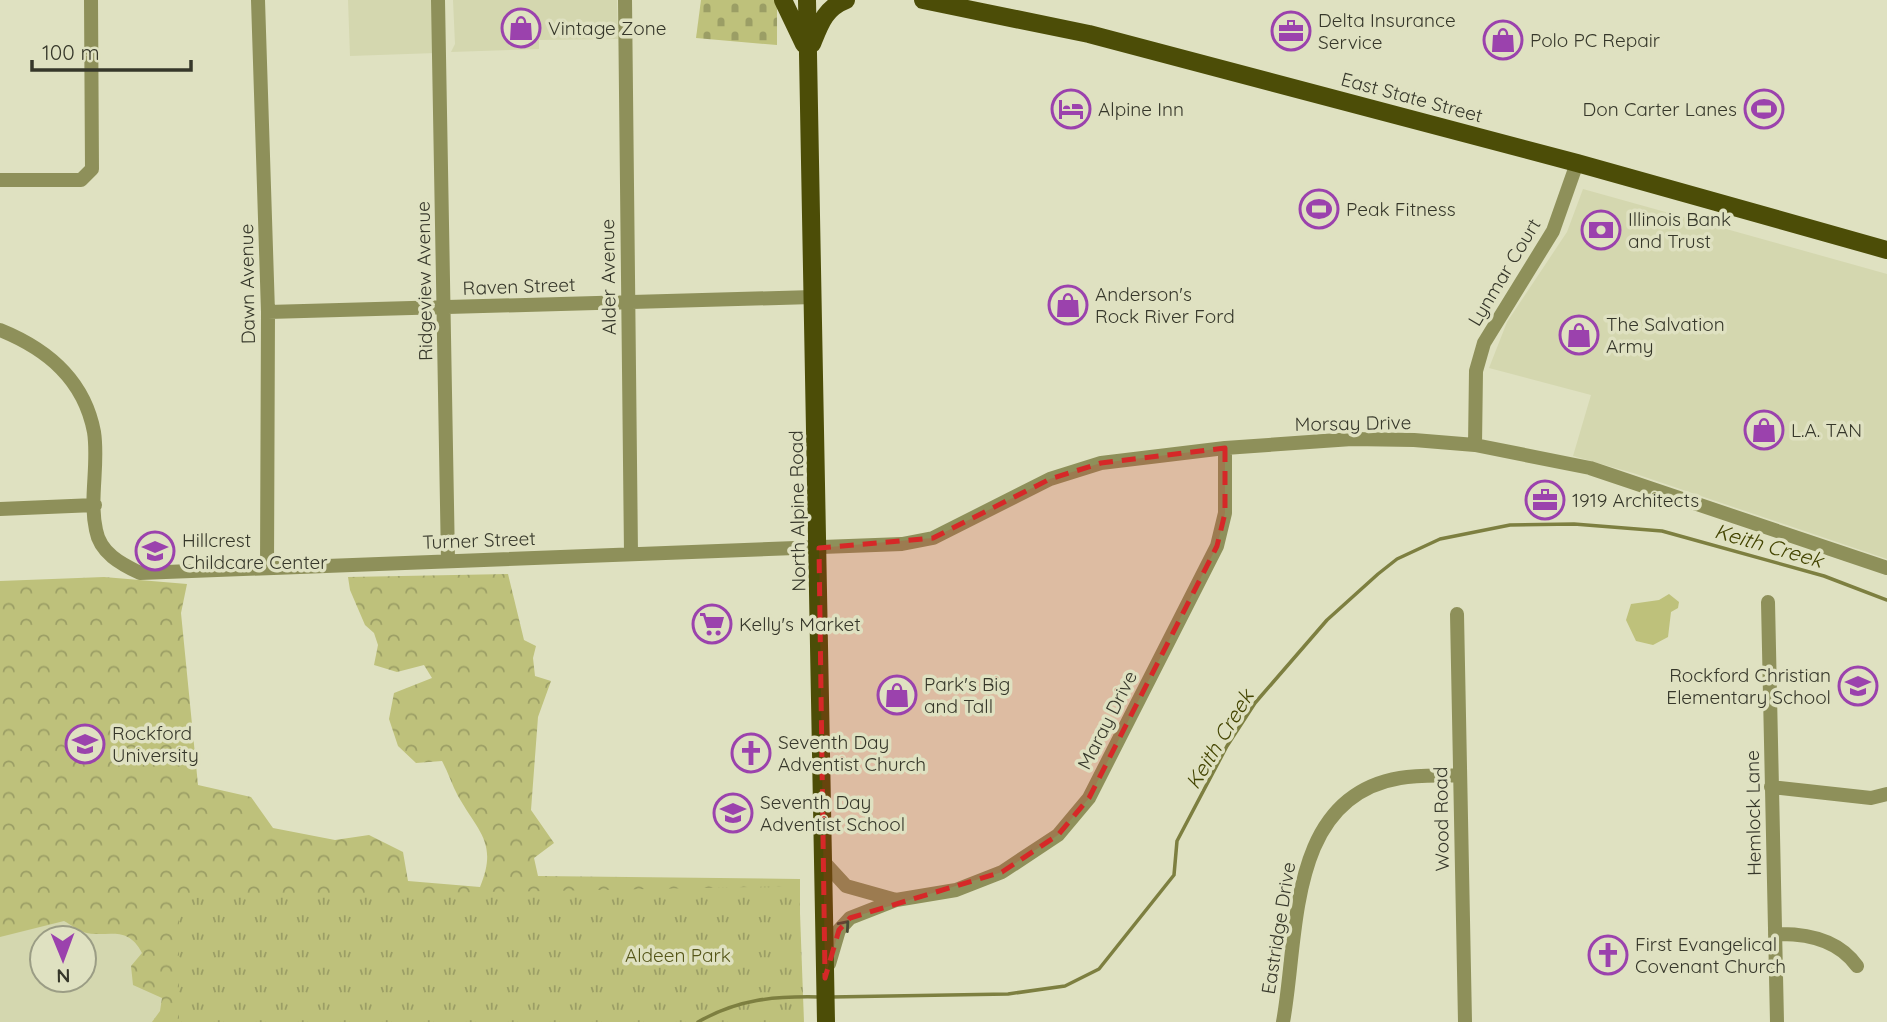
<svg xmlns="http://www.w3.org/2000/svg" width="1887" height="1022" viewBox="0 0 1887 1022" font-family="Quicksand,sans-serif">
	<defs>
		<pattern id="forest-crowns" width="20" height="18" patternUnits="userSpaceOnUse" patternTransform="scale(1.75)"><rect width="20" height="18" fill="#bec17b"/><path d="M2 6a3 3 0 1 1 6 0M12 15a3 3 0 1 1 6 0" fill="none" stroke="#9b9e65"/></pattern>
		<pattern id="cemetery-stones" width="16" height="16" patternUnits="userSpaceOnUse" patternTransform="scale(1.75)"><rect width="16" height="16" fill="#bec17b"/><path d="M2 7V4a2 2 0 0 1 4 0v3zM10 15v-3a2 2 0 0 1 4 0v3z" fill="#9b9e65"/></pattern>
		<pattern id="park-tufts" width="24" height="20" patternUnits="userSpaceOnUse" patternTransform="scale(1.75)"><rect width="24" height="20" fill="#bec17b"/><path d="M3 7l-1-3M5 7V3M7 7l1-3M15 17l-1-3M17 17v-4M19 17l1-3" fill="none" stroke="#9b9e65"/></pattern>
	</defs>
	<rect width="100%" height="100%" fill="#dfe1c1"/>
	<path fill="#d4d7af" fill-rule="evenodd" d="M348,0h87l1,53 -86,3z
		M453,0h164l1,39 -79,1v9l-88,3 4,-8z
		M1583,189l304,85v285l-254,-86 -60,-17 18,-61 -102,-27 18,-46 60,-90z
		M0,589l179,433h-179zM42,938h42v42h-42z"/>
	<path fill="url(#forest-crowns)" d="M508,574l16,66 12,6 -3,12 2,18 16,5 -13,36 -7,93 23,33 -20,15 4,18 262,3v143h-648l8,-11 2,-13 -29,-13 -2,-19 11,-13c-15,-30 -37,-14 -59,-21 -6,-2 -13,-8 -19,-11l-64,16v-356l104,-4 83,7 -6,29 17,172 53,12 22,31 62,12 34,-5 34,17 5,29 72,6c18,-44 -1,-54 -22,-91 -6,-11 -10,-24 -16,-35l-26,2 -18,-17 -9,-27 5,-26 38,-15 -8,-13 -27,7 -23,-7 4,-20 -4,-12 -9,-8 -15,-35 -2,-13z"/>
	<path fill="url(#cemetery-stones)" d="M701,0h76v45l-81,-7z"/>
	<path fill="url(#park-tufts)" d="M799,886l5,136h-625v-124z"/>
	<path fill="#bec17b" d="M1669,594l10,8 -1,6 -7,4 -3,25 -15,8 -17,-4 -10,-21 5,-16 28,-4z"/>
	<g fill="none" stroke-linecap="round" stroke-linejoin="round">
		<path stroke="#7d7f40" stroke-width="3.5" d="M831,997l177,-3 57,-8 34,-17 75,-94 3,-34 50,-95 28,-43 72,-83 51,-46 19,-15 43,-20 70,-14 64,-1 88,7 162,45 63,24
			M698,1022c40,-23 76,-26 122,-25"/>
		<path stroke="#8e905a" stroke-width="14" d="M258,0l10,312 -1,256
			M438,0l10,561
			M625,0l6,554
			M0,180h81l11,-11 -1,-169
			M268,312l545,-15
			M0,330c47,19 84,49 94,102 5,32 -5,67 2,98 4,23 25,34 44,43l762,-29 31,-6 117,-59 51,-16 124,-15 127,-9 62,1 61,5 115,23 297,100
			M1475,445l1,-74 8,-28 69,-112 24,-68
			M0,509l95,-4
			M1768,602l9,420
			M1457,614l8,408
			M1771,787l100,11 16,-4
			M823,861l23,25 50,14
			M1775,934c31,-1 63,5 82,32
			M829,964l10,-34 11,-12 46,-18 60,-10 46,-18 56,-37 31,-37 128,-252 8,-33v-65
			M1283,1022c16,-86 3,-225 117,-244 19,-3 40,-2 59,-3"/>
		<path stroke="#4c4d07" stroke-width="18" d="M783,0l21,44
			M807,0l19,1022
			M923,0l166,34 488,129 310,87
			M812,44c8,-20 13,-36 34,-44"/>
	</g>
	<defs><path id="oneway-chevron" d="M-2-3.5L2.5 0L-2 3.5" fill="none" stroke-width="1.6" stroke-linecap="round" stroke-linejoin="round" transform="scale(1.75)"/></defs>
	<use stroke="#484934" href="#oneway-chevron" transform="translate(845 925) rotate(-49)"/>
	<path fill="#d62828" fill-opacity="0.2" stroke="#d62828" stroke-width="5" stroke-dasharray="14 9" stroke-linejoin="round" d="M1225,448v65l-8,33 -128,252 -31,37 -56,37 -152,46 -11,12 -14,48 -6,-430 114,-10 117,-59 51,-16z"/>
	<defs>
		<symbol id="shop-ring" viewBox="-11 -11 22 22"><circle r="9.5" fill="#dfe1c1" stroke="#9b42ad" stroke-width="1.5"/><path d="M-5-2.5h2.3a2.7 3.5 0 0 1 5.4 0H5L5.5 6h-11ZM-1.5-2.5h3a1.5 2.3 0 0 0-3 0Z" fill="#9b42ad"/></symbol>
		<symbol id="office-ring" viewBox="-11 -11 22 22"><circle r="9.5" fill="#dfe1c1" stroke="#9b42ad" stroke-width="1.5"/><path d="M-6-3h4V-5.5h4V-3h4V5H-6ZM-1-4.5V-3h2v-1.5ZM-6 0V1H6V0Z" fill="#9b42ad"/></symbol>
		<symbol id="hotel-ring" viewBox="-11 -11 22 22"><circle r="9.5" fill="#dfe1c1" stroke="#9b42ad" stroke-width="1.5"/><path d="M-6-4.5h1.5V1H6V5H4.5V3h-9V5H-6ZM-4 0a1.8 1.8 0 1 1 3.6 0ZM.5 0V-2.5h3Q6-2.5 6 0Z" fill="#9b42ad"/></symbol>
		<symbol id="stadium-ring" viewBox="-11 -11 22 22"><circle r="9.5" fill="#dfe1c1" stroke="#9b42ad" stroke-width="1.5"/><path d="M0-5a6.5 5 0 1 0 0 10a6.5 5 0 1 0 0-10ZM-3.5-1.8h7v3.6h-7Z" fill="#9b42ad"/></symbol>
		<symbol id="bank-ring" viewBox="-11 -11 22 22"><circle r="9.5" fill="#dfe1c1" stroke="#9b42ad" stroke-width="1.5"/><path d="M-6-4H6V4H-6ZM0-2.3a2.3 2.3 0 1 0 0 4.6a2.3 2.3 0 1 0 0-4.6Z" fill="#9b42ad"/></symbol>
		<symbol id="school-ring" viewBox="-11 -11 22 22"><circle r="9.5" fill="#dfe1c1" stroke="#9b42ad" stroke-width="1.5"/><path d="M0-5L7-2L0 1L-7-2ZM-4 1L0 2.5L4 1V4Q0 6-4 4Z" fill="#9b42ad"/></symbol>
		<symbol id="supermarket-ring" viewBox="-11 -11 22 22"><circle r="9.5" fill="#dfe1c1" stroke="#9b42ad" stroke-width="1.5"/><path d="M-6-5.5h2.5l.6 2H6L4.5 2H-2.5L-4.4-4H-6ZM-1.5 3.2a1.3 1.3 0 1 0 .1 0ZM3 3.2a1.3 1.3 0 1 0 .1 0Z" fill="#9b42ad"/></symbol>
		<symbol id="university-ring" viewBox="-11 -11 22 22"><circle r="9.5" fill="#dfe1c1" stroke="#9b42ad" stroke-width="1.5"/><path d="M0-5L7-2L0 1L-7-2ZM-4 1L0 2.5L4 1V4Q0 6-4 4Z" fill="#9b42ad"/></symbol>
		<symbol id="church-ring" viewBox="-11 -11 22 22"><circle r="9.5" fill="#dfe1c1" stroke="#9b42ad" stroke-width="1.5"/><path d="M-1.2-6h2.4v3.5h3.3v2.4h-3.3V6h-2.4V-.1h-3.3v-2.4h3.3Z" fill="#9b42ad"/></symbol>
	</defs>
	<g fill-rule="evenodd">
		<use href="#shop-ring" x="499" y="6" width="44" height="44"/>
		<use href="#office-ring" x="1269" y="9" width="44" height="44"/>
		<use href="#shop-ring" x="1481" y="18" width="44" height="44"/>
		<use href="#hotel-ring" x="1049" y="87" width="44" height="44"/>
		<use href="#stadium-ring" x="1742" y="87" width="44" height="44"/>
		<use href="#stadium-ring" x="1297" y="187" width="44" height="44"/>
		<use href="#bank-ring" x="1579" y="208" width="44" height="44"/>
		<use href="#shop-ring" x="1046" y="283" width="44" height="44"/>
		<use href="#shop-ring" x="1557" y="313" width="44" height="44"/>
		<use href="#shop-ring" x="1742" y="408" width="44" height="44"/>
		<use href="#office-ring" x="1523" y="478" width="44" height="44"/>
		<use href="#school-ring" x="133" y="529" width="44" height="44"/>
		<use href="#supermarket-ring" x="690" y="602" width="44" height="44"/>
		<use href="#school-ring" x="1836" y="664" width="44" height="44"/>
		<use href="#shop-ring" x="875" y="673" width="44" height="44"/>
		<use href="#university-ring" x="63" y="722" width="44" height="44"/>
		<use href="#church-ring" x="729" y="731" width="44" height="44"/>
		<use href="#school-ring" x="711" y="791" width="44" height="44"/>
		<use href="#church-ring" x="1586" y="933" width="44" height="44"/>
	</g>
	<g text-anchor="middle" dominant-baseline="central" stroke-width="7" stroke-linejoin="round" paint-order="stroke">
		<g font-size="19" fill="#36372a" stroke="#dfe1c1" text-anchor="start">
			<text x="1318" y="20">Delta Insurance<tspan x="1318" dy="22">Service</tspan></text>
			<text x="548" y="28">Vintage Zone</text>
			<text x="1530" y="40">Polo PC Repair</text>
			<text x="1098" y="109">Alpine Inn</text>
			<text x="1737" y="109" text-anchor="end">Don Carter Lanes</text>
			<text x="1346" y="209">Peak Fitness</text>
			<text x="1628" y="219">Illinois Bank<tspan x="1628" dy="22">and Trust</tspan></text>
			<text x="1095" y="294">Anderson's<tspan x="1095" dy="22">Rock River Ford</tspan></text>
			<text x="1606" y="324">The Salvation<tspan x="1606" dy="22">Army</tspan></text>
			<text x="1791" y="430">L.A. TAN</text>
			<text x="1572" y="500">1919 Architects</text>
			<text x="182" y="540">Hillcrest<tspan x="182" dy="22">Childcare Center</tspan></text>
			<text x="739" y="624">Kelly's Market</text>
			<text x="1831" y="675" text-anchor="end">Rockford Christian<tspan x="1831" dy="22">Elementary School</tspan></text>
			<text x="924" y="684">Park's Big<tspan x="924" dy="22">and Tall</tspan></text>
			<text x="112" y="733">Rockford<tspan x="112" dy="22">University</tspan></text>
			<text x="778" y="742">Seventh Day<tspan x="778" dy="22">Adventist Church</tspan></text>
			<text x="760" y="802">Seventh Day<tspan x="760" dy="22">Adventist School</tspan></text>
			<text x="1635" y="944">First Evangelical<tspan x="1635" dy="22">Covenant Church</tspan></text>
		</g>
		<g font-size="19" fill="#36372a" stroke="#dfe1c1">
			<text transform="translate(1412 97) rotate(15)">East State Street</text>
			<text transform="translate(1504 272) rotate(-59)">Lynmar Court</text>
			<text transform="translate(608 277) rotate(-91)">Alder Avenue</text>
			<text transform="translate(424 281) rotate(-91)">Ridgeview Avenue</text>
			<text transform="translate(247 284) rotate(-91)">Dawn Avenue</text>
			<text transform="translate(519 286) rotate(-2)">Raven Street</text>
			<text transform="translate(1353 423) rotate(-1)">Morsay Drive</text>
			<text transform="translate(797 511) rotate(-91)">North Alpine Road</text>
			<text transform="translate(479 540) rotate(-2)">Turner Street</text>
			<text transform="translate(1107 720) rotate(-63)">Maray Drive</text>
			<text transform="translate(1753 813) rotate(-91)">Hemlock Lane</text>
			<text transform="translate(1441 819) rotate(-91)">Wood Road</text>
			<text transform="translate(1278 928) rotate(-81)">Eastridge Drive</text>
		</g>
		<g font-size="19" fill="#555618" stroke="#dfe1c1">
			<text x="678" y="955">Aldeen Park</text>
		</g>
		<g font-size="21" font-style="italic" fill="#434400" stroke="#dfe1c1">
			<text transform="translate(1769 545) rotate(16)">Keith Creek</text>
			<text transform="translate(1219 739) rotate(-59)">Keith Creek</text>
		</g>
	</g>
	<g transform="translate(63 959) rotate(179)"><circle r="33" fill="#dfe1c1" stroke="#9b9d85" stroke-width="2"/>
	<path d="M0-5L12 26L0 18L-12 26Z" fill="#9b42ad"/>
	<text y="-10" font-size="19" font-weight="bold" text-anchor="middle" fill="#36372a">N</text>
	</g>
	<path d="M32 60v10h159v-10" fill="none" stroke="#36372a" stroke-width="3.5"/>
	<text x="42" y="60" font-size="21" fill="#36372a" stroke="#dfe1c1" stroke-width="5" paint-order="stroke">100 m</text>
</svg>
